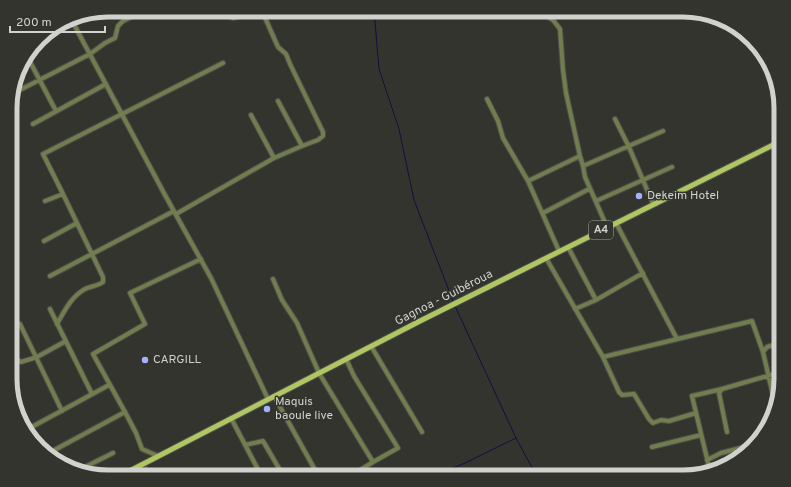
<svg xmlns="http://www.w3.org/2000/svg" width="791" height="487" viewBox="0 0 791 487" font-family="Overpass,sans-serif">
	<rect width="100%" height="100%" fill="#32342d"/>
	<path fill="#464d73" d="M146,464l8,13h-34z"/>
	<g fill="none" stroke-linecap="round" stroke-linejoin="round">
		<path stroke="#101041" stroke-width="1" d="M374,10l5,59 20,60 15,71 39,101
			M455,306l61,132 21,39
			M432,477l33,-14 51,-25"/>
		<defs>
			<path id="minor" d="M534,10l9,4 10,6 7,9 3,41 3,23 14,63 3,10 2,11 22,50
				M70,17l95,178 46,83 57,121
				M27,56l29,55
				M16,92l74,-38 15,-11 10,-5 3,-12 5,-5 23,-11
				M487,99l11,22 5,17 25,43 31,70
				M278,101l24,45
				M251,115l23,43
				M615,119l14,28 24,57
				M33,124l73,-40
				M583,166l80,-35
				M528,181l52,-25
				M63,194l-20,-40 180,-91
				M45,201l18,-7 40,83v5c-5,4 -12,4 -18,7 -14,8 -20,21 -28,35
				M596,201l76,-34
				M543,213l46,-24
				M176,214l98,-56 28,-12 16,-6 5,-4v-4l-33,-68 -4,-10 -8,-7 -16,-36 -29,7 -19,-8
				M616,223l61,116
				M44,241l33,-18
				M568,247l28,53
				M546,258l57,99 16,35 3,3 12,-1 15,25 4,4 8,-3 8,1 27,-8
				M50,276l124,-65
				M273,279l9,21 15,23 22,50 54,89 25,-14 -44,-72 -8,-17
				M50,309l42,85
				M575,309l21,-9 47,-27
				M20,324l42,87
				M371,346l51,86
				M11,356l10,6 16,-5 29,-16
				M603,357l149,-36 11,31
				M12,396l22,45
				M274,396l45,81
				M775,404l-12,-52 4,-5 14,-4
				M125,412l-32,-58 52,-30 -15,-31 71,-34
				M231,418l31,59
				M28,429l81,-44
				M727,432l-8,-39 3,-4 59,-17
				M245,445l18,-4 21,36
				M652,447l49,-12
				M47,454l78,-42 11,21 6,16 16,7
				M707,460l14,-7 31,-8
				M81,469l32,-16
				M710,471l-18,-75 30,-7
				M349,477l24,-15"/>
			<path id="major" d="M118,477l304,-157 359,-179"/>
		</defs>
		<use href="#minor" stroke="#4f504a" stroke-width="6"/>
		<use href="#major" stroke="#4f504a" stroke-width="7"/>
		<use href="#minor" stroke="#727d4f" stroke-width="4"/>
		<use href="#major" stroke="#b0c663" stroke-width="5"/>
	</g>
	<g fill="#a4b2fc" stroke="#32342d" stroke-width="1.5">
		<circle cx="639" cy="196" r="4"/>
		<circle cx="145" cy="360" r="4"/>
		<circle cx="267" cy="409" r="4"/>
	</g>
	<g text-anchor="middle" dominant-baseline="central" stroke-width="3" stroke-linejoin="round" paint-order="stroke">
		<rect fill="#32342d" stroke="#a1a39e" stroke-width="1" x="589" y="221" width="24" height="18" rx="3"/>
		<g font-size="11" font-weight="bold" fill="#d1d2ce">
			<text x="601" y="230">A4</text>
		</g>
		<g font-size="12" fill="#d1d2ce" stroke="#32342d" text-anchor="start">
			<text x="647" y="196">Dekeim Hotel</text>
			<text x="153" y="360">CARGILL</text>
			<text x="275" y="402">Maquis<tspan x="275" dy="14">baoule live</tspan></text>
		</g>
		<g font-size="12" fill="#d1d2ce" stroke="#32342d">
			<text transform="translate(444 298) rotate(-27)">Gagnoa - Guibéroua</text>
		</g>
	</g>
	<path d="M0 0H791V487H0ZM108 17H683A91 91 0 0 1 774 108V379A91 91 0 0 1 683 470H108A91 91 0 0 1 17 379V108A91 91 0 0 1 108 17Z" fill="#32342d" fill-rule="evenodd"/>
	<path fill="none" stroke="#d1d2ce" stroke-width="5" d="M108 17H683A91 91 0 0 1 774 108V379A91 91 0 0 1 683 470H108A91 91 0 0 1 17 379V108A91 91 0 0 1 108 17Z"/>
	<path d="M10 26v6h95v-6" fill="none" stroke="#d1d2ce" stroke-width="2"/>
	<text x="16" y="26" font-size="12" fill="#d1d2ce" stroke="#32342d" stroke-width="3" paint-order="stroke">200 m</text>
</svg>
